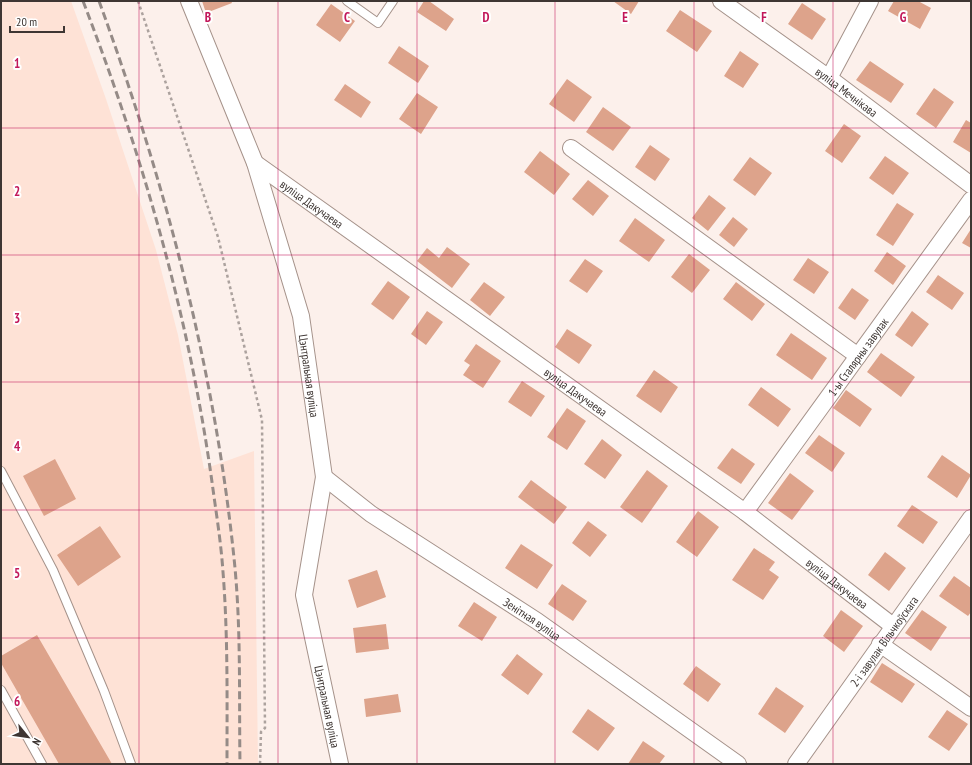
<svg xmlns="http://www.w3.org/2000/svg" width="972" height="765" viewBox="0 0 972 765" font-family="'PT Sans Narrow',sans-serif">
	<rect width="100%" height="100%" fill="#fcf0eb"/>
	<path fill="#fee2d6" d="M1,1h70l35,98 50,151 22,85 26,134 50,-18 4,313h-257z"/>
	<path fill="#dda38b" d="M202,1h29l1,2 -26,10z
		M424,1h5l25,18 -8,12 -29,-19z
		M613,1h26l-8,13z
		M894,1h24l13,7 -11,21 -32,-18z
		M802,3l24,16 -14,21 -24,-16z
		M331,4l24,17 -15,21 -24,-17z
		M680,10l32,21 -15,21 -31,-21z
		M399,46l30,20 -11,17 -30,-20z
		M740,51l19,13 -16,24 -19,-12z
		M870,61l34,23 -13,19 -35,-23z
		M567,79l25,18 -18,25 -25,-18z
		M345,84l26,18 -10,16 -27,-18z
		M934,88l20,14 -18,26 -20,-14z
		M417,93l21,14 -17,27 -22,-15z
		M603,107l28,20 -18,24 -27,-19z
		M966,120l5,3v30l-18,-11z
		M844,124l17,12 -19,27 -17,-12z
		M650,145l20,14 -15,22 -20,-14z
		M540,151l30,23 -16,21 -30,-23z
		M885,156l24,17 -16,22 -24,-17z
		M750,157l22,16 -17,23 -22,-16z
		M588,180l21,16 -16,20 -21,-17z
		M709,195l17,13 -18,23 -16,-13z
		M897,203l17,11 -21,32 -17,-11z
		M733,217l15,12 -14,18 -15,-12z
		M635,218l30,22 -16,22 -30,-21z
		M971,229v19l-9,-5z
		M447,247l23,17 -18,24 -35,-27 10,-13 12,10z
		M887,252l19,14 -13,19 -19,-14z
		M689,254l21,16 -18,23 -21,-16z
		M808,258l21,14 -15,22 -21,-14z
		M585,259l18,12 -16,22 -18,-12z
		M938,275l26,18 -12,17 -26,-18z
		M388,281l22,16 -17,23 -22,-16z
		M484,282l21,15 -15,19 -20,-16z
		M736,282l29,22 -13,17 -29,-22z
		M852,288l17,12 -14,20 -17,-12z
		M427,311l16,11 -17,23 -15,-11z
		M912,311l17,13 -17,23 -17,-12z
		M567,329l25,16 -13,19 -24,-17z
		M791,333l36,25 -15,22 -36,-25z
		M476,344l25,17 -18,27 -20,-13 7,-10 -6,-4z
		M881,353l34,24 -14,20 -34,-25z
		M654,370l24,17 -17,26 -25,-17z
		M522,381l23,15 -14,21 -23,-15z
		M761,387l30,22 -13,18 -30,-22z
		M846,390l26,19 -12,18 -27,-19z
		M567,408l19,13 -19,29 -20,-13z
		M819,435l26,18 -13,19 -27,-19z
		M602,439l20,16 -17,24 -21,-15z
		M732,448l23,16 -14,20 -24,-16z
		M942,455l29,20 -14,23 -30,-21z
		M55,459l21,40 -32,17 -21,-40z
		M647,470l21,16 -26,37 -22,-16z
		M790,473l24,18 -22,29 -24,-17z
		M531,480l36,27 -13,17 -36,-27z
		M912,505l26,17 -15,22 -26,-18z
		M698,511l21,16 -22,30 -21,-15z
		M588,521l19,14 -17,22 -18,-14z
		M100,526l21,31 -43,29 -21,-31z
		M521,544l32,21 -16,24 -32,-21z
		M754,548l21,14 -6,8 10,7 -16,23 -31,-20z
		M885,552l21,16 -17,23 -21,-16z
		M377,570l9,27 -29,11 -9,-28z
		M954,576l17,12v24l-3,4 -29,-20z
		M562,584l25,17 -14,20 -25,-17z
		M474,602l23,15 -15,24 -24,-15z
		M841,610l22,16 -19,26 -21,-16z
		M922,610l25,17 -16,24 -26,-18z
		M386,624l3,25 -33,4 -3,-25z
		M37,635l75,129h-53l-58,-101v-7z
		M517,654l26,20 -15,21 -27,-20z
		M882,663l33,21 -13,19 -32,-21z
		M696,666l25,18 -13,18 -25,-18z
		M776,687l28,19 -19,27 -27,-19z
		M398,694l3,18 -35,5 -2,-18z
		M588,709l27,19 -17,23 -26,-19z
		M947,710l21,14 -19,27 -21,-14z
		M643,741l22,15 -6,8h-31z"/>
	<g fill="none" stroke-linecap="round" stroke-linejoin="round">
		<defs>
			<path id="lane" d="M347,1l31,22 15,-22
				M1,471l52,99 51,121 27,73
				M1,690l41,74"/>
			<g id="street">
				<path id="s1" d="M189,1l66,162 46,153 23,161 -20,118 36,169"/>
				<path id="s2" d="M721,1l108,77 142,107"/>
				<path d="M829,78l41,-77"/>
				<path d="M571,148l287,208"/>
				<path id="s3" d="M255,163l490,349 148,114"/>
				<path id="s4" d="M324,477l47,37 166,107 201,143"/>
				<path id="s5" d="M745,512l226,-312"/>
				<path d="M880,644l91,64"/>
				<path id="s6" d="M796,764l175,-246"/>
			</g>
		</defs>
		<use href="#lane" stroke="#a5928a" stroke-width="10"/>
		<use href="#street" stroke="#a5928a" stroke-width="18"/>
		<path stroke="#aca29e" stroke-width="2.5" stroke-dasharray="3 3" stroke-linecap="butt" d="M138,1l80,236 44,183 3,308 -4,4 -1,32"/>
		<use href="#lane" stroke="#fff" stroke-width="8"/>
		<use href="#street" stroke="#fff" stroke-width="16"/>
		<path stroke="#958b87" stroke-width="3" stroke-dasharray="8 4" stroke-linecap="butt" d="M83,1c60,156 106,315 129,481 4,30 9,60 11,90 5,64 4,128 4,192
			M99,1c67,184 117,372 136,567 6,65 4,131 5,196"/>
	</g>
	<path fill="none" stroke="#c2185b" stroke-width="1" stroke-opacity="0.55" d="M139,1v763M278,1v763M417,1v763M555,1v763M694,1v763M833,1v763M1,128h970M1,255h970M1,382h970M1,510h970M1,638h970"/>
	<g text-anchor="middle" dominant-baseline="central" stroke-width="4" stroke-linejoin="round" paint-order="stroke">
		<g font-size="12" fill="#3e3633" stroke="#fff">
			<text stroke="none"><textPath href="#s2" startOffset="155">вуліца Мечнікава</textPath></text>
			<text stroke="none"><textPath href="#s3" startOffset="70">вуліца Дакучаева</textPath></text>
			<text stroke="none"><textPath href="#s5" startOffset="192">1-ы Сталярны завулак</textPath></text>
			<text stroke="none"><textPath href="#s1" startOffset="395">Цэнтральная вуліца</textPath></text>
			<text stroke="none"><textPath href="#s3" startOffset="394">вуліца Дакучаева</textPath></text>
			<text stroke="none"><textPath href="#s3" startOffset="718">вуліца Дакучаева</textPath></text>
			<text stroke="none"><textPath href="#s4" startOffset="252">Зенітная вуліца</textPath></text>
			<text stroke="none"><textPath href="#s6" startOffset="151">2-і завулак Вільчкоўскага</textPath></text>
			<text stroke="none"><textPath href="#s1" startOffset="731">Цэнтральная вуліца</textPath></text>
		</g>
	</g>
	<g font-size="13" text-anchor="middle" font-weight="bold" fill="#c2185b" stroke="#fff" stroke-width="4" stroke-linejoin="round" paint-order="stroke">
		<text x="208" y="22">B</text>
		<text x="347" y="22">C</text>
		<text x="486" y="22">D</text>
		<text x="625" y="22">E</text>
		<text x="764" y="22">F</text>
		<text x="903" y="22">G</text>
		<text x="17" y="68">1</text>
		<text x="17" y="196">2</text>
		<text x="17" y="323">3</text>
		<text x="17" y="451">4</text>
		<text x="17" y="578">5</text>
		<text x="17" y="706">6</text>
	</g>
	<rect width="972" height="765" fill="none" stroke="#3e3633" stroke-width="4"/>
	<g transform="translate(28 737) rotate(119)" stroke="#ffffff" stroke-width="3" paint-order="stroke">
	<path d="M0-3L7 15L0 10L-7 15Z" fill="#3e3633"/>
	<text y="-6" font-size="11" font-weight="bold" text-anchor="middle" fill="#3e3633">N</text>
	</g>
	<path d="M10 26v6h54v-6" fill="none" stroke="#3e3633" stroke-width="2"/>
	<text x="16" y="26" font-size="12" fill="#3e3633" stroke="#ffffff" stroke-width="3" paint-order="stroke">20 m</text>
</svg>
